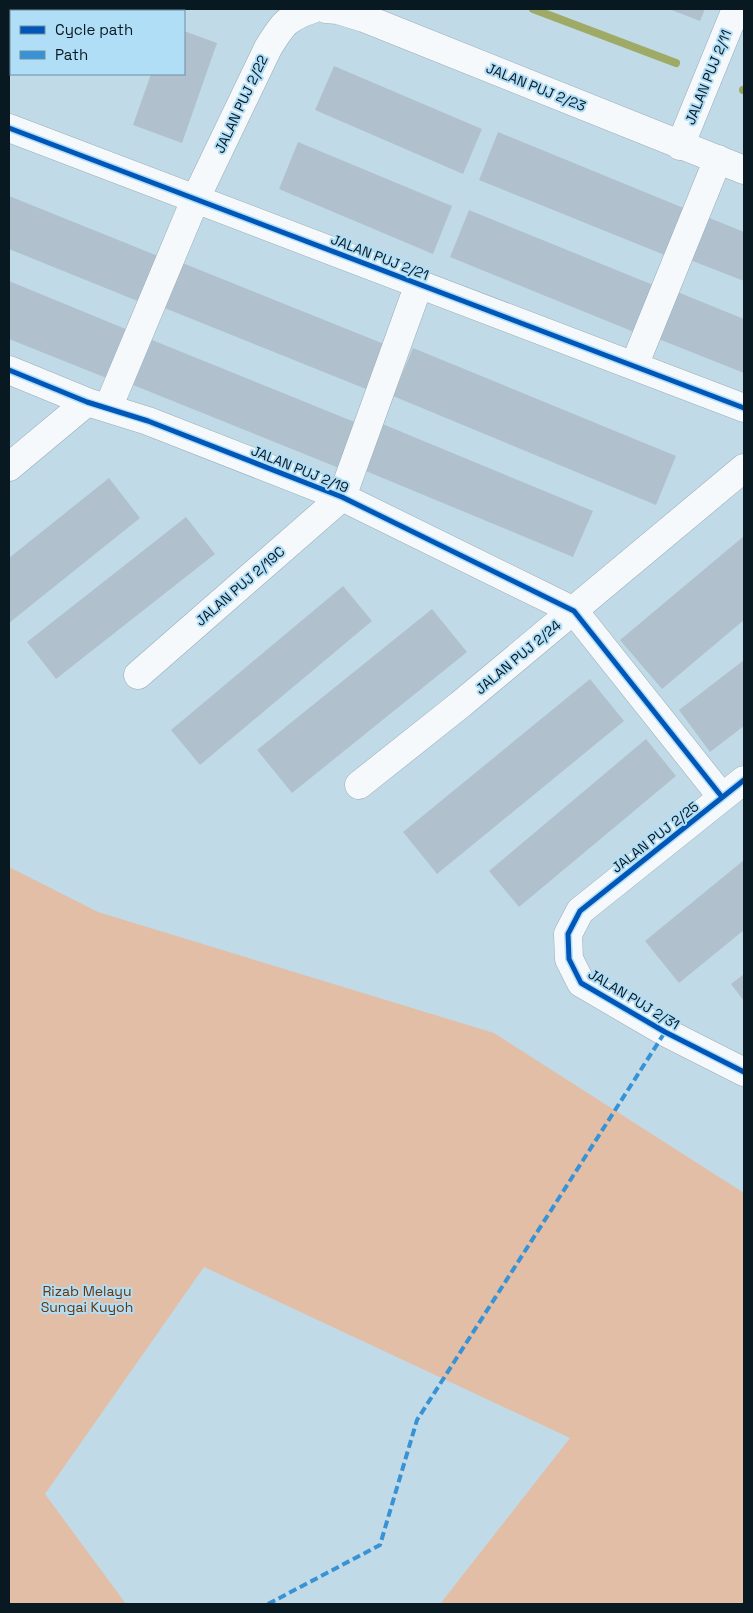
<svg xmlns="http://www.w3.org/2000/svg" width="753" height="1613" viewBox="0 0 753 1613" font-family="'Space Grotesk',sans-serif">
	<rect width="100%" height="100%" fill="#c1dae7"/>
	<path fill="#e3bea6" d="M9,867l89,45 396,121 250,160v411h-304l130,-166 -366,-171 -159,227 81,110h-117z"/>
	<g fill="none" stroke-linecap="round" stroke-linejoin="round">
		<path stroke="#9eaa66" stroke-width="8" d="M533,9l143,54
			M743,90h1"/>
	</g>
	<path fill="#b0c1cd" d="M669,9h36l-5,12z
		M184,31l33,12 -35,100 -49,-18 18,-51h33z
		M334,66l148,63 -19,45 -148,-64z
		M498,132l188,77 -19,47 -188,-76z
		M298,142l154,64 -19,48 -154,-65z
		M9,196l149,60 -18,46 -131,-53z
		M469,210l189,77 -19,47 -189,-77z
		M707,217l37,15v49l-54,-21z
		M180,262l209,84 -18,45 -209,-84z
		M9,281l119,49 -19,49 -100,-40z
		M675,291l69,28v54l-88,-35z
		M152,340l205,83 -18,45 -206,-83z
		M413,348l263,108 -20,49 -263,-109z
		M380,423l213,88 -20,46 -212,-88z
		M109,478l31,40 -131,105v-65z
		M186,517l29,37 -159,125 -29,-37z
		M744,536v84l-82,69 -42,-49z
		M343,586l29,35 -172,144 -29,-35z
		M432,609l35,43 -175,141 -35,-43z
		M744,660v66l-34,26 -31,-42z
		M590,679l34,42 -187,153 -34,-42z
		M646,739l30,37 -157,131 -30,-36z
		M744,860v70l-65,53 -34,-42z
		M744,974v27l-13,-17z"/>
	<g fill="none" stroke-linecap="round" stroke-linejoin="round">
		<defs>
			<path id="minor" d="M326,9l12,1 26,8 380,152
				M9,128l735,280
				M680,146l56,-137
				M634,366l84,-207
				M9,370l78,32 61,19 194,76 232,114 148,186
				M108,408l87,-208 73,-152c14,-23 19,-31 45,-39
				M9,467l78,-65
				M138,675l204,-178 77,-213
				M744,780l-164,131 -12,23 1,25 12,24 84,49 79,40
				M359,785l102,-81 283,-236"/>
		</defs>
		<use href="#minor" stroke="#99adb7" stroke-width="29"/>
		<use href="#minor" stroke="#f6f9fb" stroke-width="28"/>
		<path stroke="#3793d5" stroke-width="4" stroke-dasharray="8 4" stroke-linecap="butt" d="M268,1604l112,-59 37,-125 248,-388"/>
		<defs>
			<path id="cycleway" d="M9,128l735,280
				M9,370l78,32 61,19 194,76 232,114 148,186
				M744,780l-164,131 -12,23 1,25 12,24 84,49 79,40"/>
		</defs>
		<use href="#cycleway" stroke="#b1def7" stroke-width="8"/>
		<use href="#cycleway" stroke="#0057b8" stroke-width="5"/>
	</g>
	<g text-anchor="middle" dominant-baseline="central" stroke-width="4" stroke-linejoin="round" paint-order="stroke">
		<g font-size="14" fill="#081922" stroke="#b1def7">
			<text transform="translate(708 77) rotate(-68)">JALAN PUJ 2/11</text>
			<text transform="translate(536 87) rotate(22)">JALAN PUJ 2/23</text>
			<text transform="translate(241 104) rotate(-65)">JALAN PUJ 2/22</text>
			<text transform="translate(380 257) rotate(21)">JALAN PUJ 2/21</text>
			<text transform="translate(300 469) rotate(22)">JALAN PUJ 2/19</text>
			<text transform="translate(240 586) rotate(-41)">JALAN PUJ 2/19C</text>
			<text transform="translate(518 657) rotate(-40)">JALAN PUJ 2/24</text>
			<text transform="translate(655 837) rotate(-38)">JALAN PUJ 2/25</text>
			<text transform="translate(634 999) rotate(31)">JALAN PUJ 2/31</text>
		</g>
		<g font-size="14" fill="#693407" stroke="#b1def7">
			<text x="87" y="1291">Rizab Melayu<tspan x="87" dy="16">Sungai Kuyoh</tspan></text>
		</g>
	</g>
	<rect width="753" height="1613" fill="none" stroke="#081922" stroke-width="20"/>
	<rect x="10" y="10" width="175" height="65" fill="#b1def7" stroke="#6d8fa2"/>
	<rect x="20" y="26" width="25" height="8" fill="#0057b8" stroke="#6d8fa2"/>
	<text x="55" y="35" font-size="15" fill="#081922">Cycle path</text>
	<rect x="20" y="51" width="25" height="8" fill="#3793d5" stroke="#6d8fa2"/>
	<text x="55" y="60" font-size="15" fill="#081922">Path</text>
</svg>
